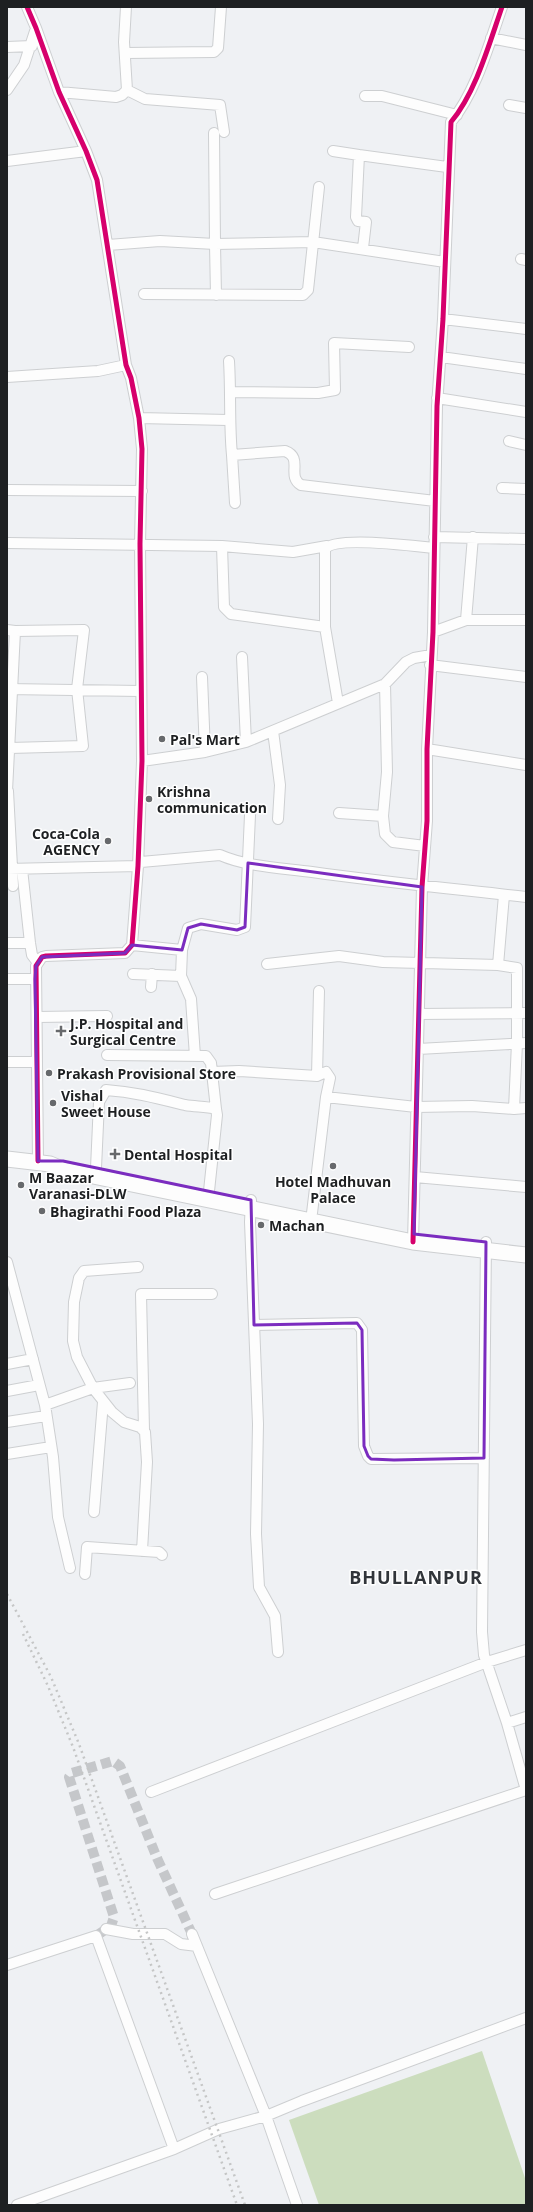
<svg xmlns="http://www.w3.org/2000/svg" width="533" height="2212" viewBox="0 0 533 2212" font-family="'Open Sans',sans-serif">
	<rect width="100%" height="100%" fill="#eff1f4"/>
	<path fill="#ccddbe" d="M482,2051l44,130v24h-207l-30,-85z"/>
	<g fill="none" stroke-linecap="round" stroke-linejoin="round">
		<path stroke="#c5c7ca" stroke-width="10" stroke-dasharray="10 5" stroke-linecap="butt" d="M96,1936l15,-10 3,-9 -45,-140 3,-4 41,-12 7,5 37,92 35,76"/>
		<defs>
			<path id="minor" d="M27,7l9,21 23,64 27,59 11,29 29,185 5,13 8,40 3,31 -2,95 2,217 -4,105 -6,79 -7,8 -79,3 -4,1 -6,9 2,195
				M491,38l35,7
				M7,47l25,-1
				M126,53l88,-1 4,-4 3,-41
				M7,90l17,-25 12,-37
				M127,90l18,9 75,6 4,27
				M59,92l57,5 6,-2 5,-5 -3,-48 2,-35
				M365,96h17l75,19
				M509,105l17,3
				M333,151l26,4
				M7,161l79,-10
				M108,245l52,-4 55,3 -1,-111
				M363,248l3,-26 -8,-1 -2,-4 3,-62 88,12
				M521,259l5,1
				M144,294l159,1 5,-5 11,-103
				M216,295l-1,-51 98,-2 132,20
				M443,319l83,10
				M441,357l85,12
				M229,361c2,32 0,63 3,94l53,-4c19,7 1,25 16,34l134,16
				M7,377l91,-6 28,-6
				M230,392l88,1 17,-3 -1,-47 75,4
				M437,398l89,14
				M139,418l89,2
				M509,441l17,4
				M232,455l3,48
				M502,488l24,1
				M7,490l135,1
				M434,537l92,2
				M8,543l214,3 2,61 7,7 94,13 13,76
				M222,546l71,6 34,-6
				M466,620l7,-83
				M325,627v-78c10,-13 90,-3 108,-1
				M7,630l8,1 -8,160
				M433,632l33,-12h60
				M242,657l4,85
				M430,665l96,12
				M202,677l3,75
				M385,684l2,88 -4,44 2,18 8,8 32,4
				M7,689l133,2
				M273,731l7,54 -2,34
				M10,748l73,-2 -6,-57 7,-59 -69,1
				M427,749l99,16
				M142,761l63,-9 41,-10 139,-58 21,-22 8,-4 17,-3
				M8,791l5,95
				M339,813l44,3
				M7,869l131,-3 3,-4 79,-7c27,12 63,13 92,17 71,10 143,17 214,25
				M22,869l8,74 2,12 6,8
				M7,943h23
				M132,945l50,5 6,-22 13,-4 36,6 8,-3 5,-112
				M182,950l-1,26 10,23 4,57
				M424,963l74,2
				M267,964l72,-8 44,6 38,1
				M133,974l48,2
				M7,979h28
				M151,987l1,-13
				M419,1014l107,-1
				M37,1017l70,-1
				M418,1049l108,-6
				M107,1055l99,1 5,7 5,46
				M7,1062h30
				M212,1072l27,-1 78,5
				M326,1097l90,10 56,-1 42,3 3,-66v-75l-19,-3 6,-70
				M514,1109l12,-1
				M96,1168l3,-66 7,-12c29,2 51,8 79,15 11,2 21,1 31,4l1,6 -8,76
				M415,1177l111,10
				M251,1200l-1,22 8,202 -2,110 3,53 16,29 3,36
				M312,1213l14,-116 4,-19 -4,-6 -9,4 2,-85
				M413,1242l9,-355 5,-66v-72l6,-117 4,-226 6,-87 8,-197c25,-30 38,-78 51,-115
				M486,1242l-4,390 2,23 23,68 19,67
				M7,1262l38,143 8,52 5,60 12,51
				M138,1267l-54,4 -5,7 -5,24 -1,39 4,16 16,31 19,24 12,10 16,5 5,5 2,30 -5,89
				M254,1325l103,-2 5,7 2,116 4,10 3,3 113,-1
				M7,1364l26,-5
				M7,1391l32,-6
				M45,1405l48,-17 37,-5
				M7,1422l39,-6
				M144,1430l-3,-136h71
				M7,1454l44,-7
				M94,1512l9,-110
				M85,1574l2,-27 72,5 3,3
				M507,1723l19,-6
				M151,1792l336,-130 39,-12
				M215,1894l311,-104
				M106,1929l27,5h32l16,10 16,2
				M7,1965l89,-29 78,213
				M17,2205l157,-56 45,-20 47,-13 -74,-182
				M297,2205l-31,-89 36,-15 224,-83"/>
			<path id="primary" d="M7,1159l43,5 14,6 349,72 113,13"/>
		</defs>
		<use href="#minor" stroke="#cdcfd1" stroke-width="12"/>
		<use href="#primary" stroke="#cdcfd1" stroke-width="17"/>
		<use href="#minor" stroke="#fdfdfd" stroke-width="10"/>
		<use href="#primary" stroke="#fdfdfd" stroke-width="15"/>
		<path stroke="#c5c6c6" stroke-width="2.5" stroke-dasharray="2 4" stroke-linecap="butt" d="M7,1594l44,83 28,67 166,461
			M23,1634l25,52 25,61 164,458"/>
		<defs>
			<path id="cycleway" d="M27,7l9,21 23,64 27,59 11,29 29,185 5,13 8,40 3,31 -2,95 2,217 -4,105 -6,79 -7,8 -79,3 -4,1 -6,9 2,195
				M413,1242l9,-355 5,-66v-72l6,-117 4,-226 6,-87 8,-197c25,-30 38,-78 51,-115"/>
		</defs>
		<use href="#cycleway" stroke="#fff" stroke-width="8"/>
		<use href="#cycleway" stroke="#d6006c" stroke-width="5"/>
	</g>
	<path fill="none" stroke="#7b2cbf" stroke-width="3" stroke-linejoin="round" d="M248,863l174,24 -8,347 72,8 -2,216 -90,2 -23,-1 -3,-3 -4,-10 -2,-116 -5,-7 -103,2 -3,-125 -188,-39h-25l-3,-182 1,-13 6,-9 83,-4 7,-8 50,5 6,-22 13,-4 36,6 8,-3z"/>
	<g fill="#67696c" stroke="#fff" stroke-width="1.5">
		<circle cx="162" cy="739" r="4"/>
		<circle cx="149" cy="799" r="4"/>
		<circle cx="108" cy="841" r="4"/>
		<path d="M59 1025h4v4h4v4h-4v4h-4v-4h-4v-4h4z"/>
		<circle cx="49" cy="1073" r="4"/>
		<circle cx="53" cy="1103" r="4"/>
		<path d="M113 1148h4v4h4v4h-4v4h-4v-4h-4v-4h4z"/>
		<circle cx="333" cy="1166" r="4"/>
		<circle cx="21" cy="1185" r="4"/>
		<circle cx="42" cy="1211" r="4"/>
		<circle cx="261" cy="1225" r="4"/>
	</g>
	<g text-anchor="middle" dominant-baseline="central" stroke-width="3" stroke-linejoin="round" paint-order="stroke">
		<g font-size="14" font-weight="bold" fill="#1e2022" stroke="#fff" text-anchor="start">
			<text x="170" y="739">Pal's Mart</text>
			<text x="157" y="791">Krishna<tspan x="157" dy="16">communication</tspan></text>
			<text x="100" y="833" text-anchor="end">Coca-Cola<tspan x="100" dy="16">AGENCY</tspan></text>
			<text x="70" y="1023">J.P. Hospital and<tspan x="70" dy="16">Surgical Centre</tspan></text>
			<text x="57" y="1073">Prakash Provisional Store</text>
			<text x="61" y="1095">Vishal<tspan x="61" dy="16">Sweet House</tspan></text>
			<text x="124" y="1154">Dental Hospital</text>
			<text x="29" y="1177">M Baazar<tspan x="29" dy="16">Varanasi-DLW</tspan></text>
			<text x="333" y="1181" text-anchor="middle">Hotel Madhuvan<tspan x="333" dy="16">Palace</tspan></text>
			<text x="50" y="1211">Bhagirathi Food Plaza</text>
			<text x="269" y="1225">Machan</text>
		</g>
		<g font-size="18" font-weight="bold" letter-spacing="1" fill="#31353a" stroke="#fff">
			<text x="416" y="1577">BHULLANPUR</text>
		</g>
	</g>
	<rect width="533" height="2212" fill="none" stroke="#1e2022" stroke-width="16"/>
</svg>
